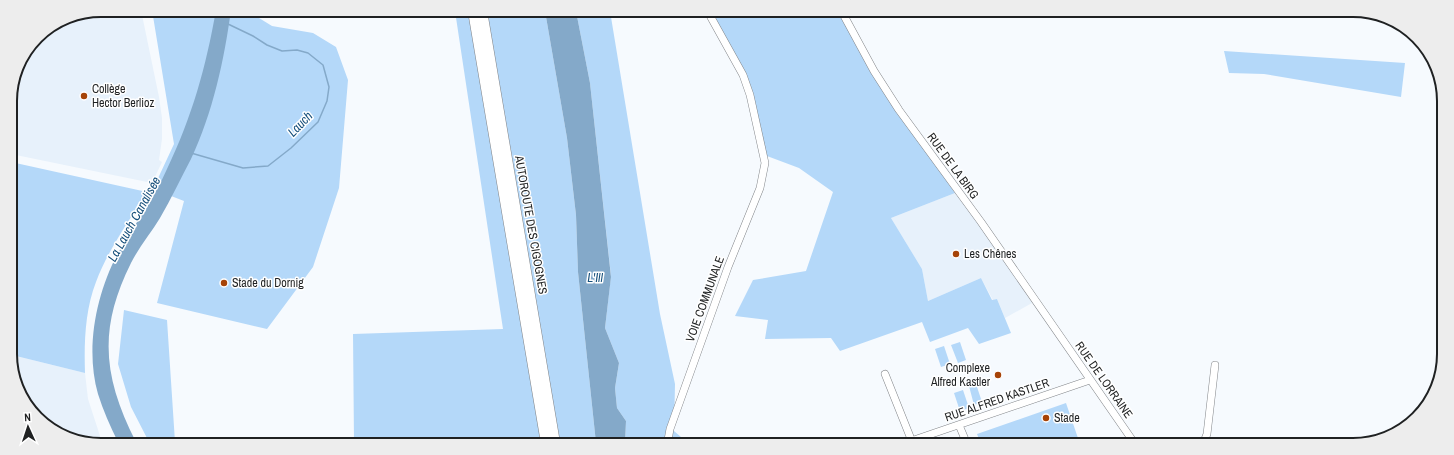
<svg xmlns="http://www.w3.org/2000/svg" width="1454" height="455" viewBox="0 0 1454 455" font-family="'Archivo Narrow',sans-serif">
	<rect width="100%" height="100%" fill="#f6fafe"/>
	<path fill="#e7f1fb" d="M101,10h40l18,87 3,21v21l-3,21 3,2 -10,21 -141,-29 -1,-59 7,-29 20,-29 30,-20z
		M955,193l34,45 43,65 -27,15 -8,-19 -4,1 -12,-22 -53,23 -6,-32 -31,-51z
		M12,355l73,18 3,26 14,43h-25l-44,-28 -21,-43z"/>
	<path fill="#b4d8f9" d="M152,10h102l5,8 13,8 41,7 23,14 12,33 -9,108 -26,79 -46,62 -110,-26 27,-102 -31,-12 21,-45z
		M455,11h90l22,127 9,77 2,57 18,171 -242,-1 -1,-108 150,-5z
		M576,11h34l50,303 15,70 -1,47 14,12h-63l1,-22 -9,-13 -2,-20 4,-25 -14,-35 6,-52 -21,-193z
		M707,12h137l29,61 82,120 -64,25 31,51 6,32 53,-23 11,22 5,-1 14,34 -32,11 -11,-16 -38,14 -8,-20 -82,29 -9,-13 -66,1 3,-19 -33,-4 18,-36 53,-9 27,-79 -34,-24 -32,-12 -27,-83z
		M1224,51l181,12 -4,34 -137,-23 -35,-1z
		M11,162l136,30c-18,29 -39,58 -51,90 -11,28 -12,61 -11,91l-73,-18z
		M124,310l43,10 8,122h-26l-18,-35 -13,-43z
		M960,342l6,18 -8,3 -7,-18z
		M944,346l6,18 -9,3 -6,-18z
		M976,384l6,18 -8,3 -5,-19z
		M963,390l6,18 -9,3 -6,-18z
		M1066,403l14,41h-99l-4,-10z"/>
	<path fill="#84a9c9" d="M216,10h15c-7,51 -18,102 -40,149 -10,19 -20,40 -31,59 -9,15 -21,29 -29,45 -33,66 -28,114 5,179h-18c-8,-16 -15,-32 -20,-48 -13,-45 -2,-100 20,-141 16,-28 36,-54 49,-84 25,-52 39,-102 49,-159z
		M545,11h31l14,72 21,194 -6,51 14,35 -4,25 2,20 9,13 -1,22h-29l-18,-171 -2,-57 -9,-77z"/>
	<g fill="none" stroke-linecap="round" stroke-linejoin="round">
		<path stroke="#84a9c9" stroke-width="1.5" d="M191,153l52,15 25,-2 23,-18 27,-26 9,-21 2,-14 -6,-22 -15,-12 -11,-3 -15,1 -15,-6 -14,-9 -25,-12"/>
		<defs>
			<path id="minor" d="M842,12l32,59 25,39 82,112 154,222
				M885,374l28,70
				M959,425l8,19
				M911,441l179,-61
				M668,443v-3l2,-11 58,-162 32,-79 5,-25 -15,-68 -7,-20 -35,-63
				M1203,444l4,-10 8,-69"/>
			<path id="highway" d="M473,11l73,432
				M482,11l73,432"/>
		</defs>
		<use href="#minor" stroke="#818488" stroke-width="8"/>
		<use href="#highway" stroke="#818488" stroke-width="11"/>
		<use href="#minor" stroke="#fff" stroke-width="7"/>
		<use href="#highway" stroke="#fff" stroke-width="10"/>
	</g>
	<g fill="#a64307" stroke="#fff" stroke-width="1.5">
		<circle cx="84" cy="96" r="4"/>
		<circle cx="956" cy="254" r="4"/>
		<circle cx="224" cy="283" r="4"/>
		<circle cx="998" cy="375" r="4"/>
		<circle cx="1046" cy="418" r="4"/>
	</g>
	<g text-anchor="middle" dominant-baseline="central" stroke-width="3" stroke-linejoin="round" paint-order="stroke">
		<g font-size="12" fill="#1f2122" stroke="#fff" text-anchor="start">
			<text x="92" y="89">Collège<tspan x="92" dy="14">Hector Berlioz</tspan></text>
			<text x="964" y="254">Les Chênes</text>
			<text x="232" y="283">Stade du Dornig</text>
			<text x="990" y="368" text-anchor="end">Complexe<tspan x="990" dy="14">Alfred Kastler</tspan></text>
			<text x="1054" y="418">Stade</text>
		</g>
		<g font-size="12" fill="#1f2122" stroke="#fff">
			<text transform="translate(953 166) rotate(54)">RUE DE LA BIRG</text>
			<text transform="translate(531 225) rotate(80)">AUTOROUTE DES CIGOGNES</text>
			<text transform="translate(705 299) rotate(-70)">VOIE COMMUNALE</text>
			<text transform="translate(1104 380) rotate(55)">RUE DE LORRAINE</text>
			<text transform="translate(997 400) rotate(-19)">RUE ALFRED KASTLER</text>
		</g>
		<g font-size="13" font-style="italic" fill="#164f7b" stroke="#fff">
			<text transform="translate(300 124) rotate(-46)">Lauch</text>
			<text transform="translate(134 219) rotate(-61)">La Lauch Canalisée</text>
			<text x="595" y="277">L'Ill</text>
		</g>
	</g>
	<path d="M0 0H1454V455H0ZM101 17H1353A84 84 0 0 1 1437 101V354A84 84 0 0 1 1353 438H101A84 84 0 0 1 17 354V101A84 84 0 0 1 101 17Z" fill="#ededed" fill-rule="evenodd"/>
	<path fill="none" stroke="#1f2122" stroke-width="2" d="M101 17H1353A84 84 0 0 1 1437 101V354A84 84 0 0 1 1353 438H101A84 84 0 0 1 17 354V101A84 84 0 0 1 101 17Z"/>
	<g transform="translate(28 427) rotate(357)" stroke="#ffffff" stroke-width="3" paint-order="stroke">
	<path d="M0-3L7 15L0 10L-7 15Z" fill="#1f2122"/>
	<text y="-6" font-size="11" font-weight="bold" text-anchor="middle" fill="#1f2122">N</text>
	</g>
</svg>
